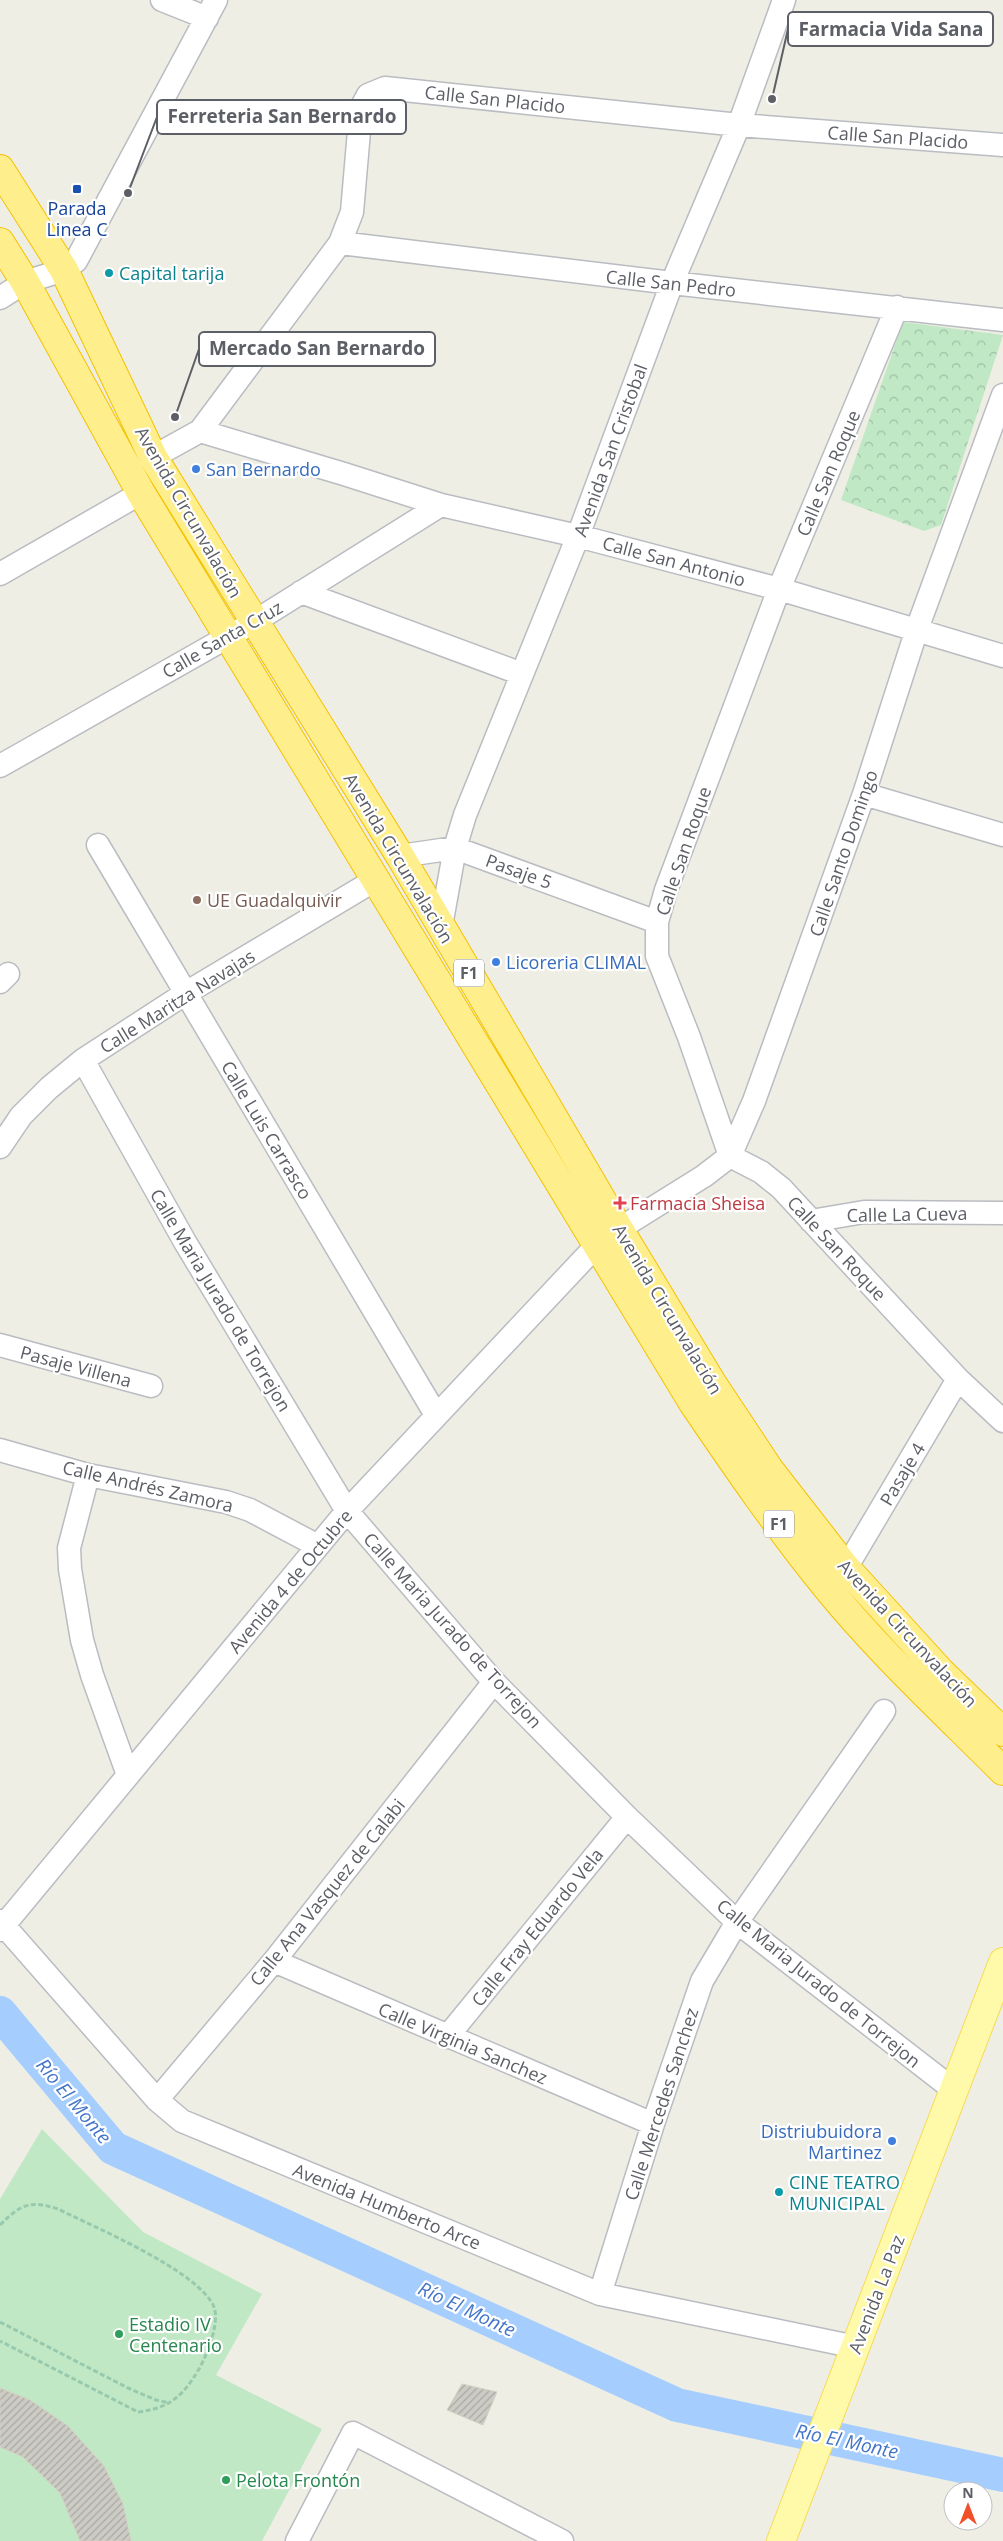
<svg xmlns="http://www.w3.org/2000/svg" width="1003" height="2541" viewBox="0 0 1003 2541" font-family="'Open Sans',sans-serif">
	<defs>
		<pattern id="park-crowns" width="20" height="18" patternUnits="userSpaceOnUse" patternTransform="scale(1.25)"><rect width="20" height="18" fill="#c0e8c5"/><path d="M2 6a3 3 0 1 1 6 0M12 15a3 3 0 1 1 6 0" fill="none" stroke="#9fbfa4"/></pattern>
		<pattern id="building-hatch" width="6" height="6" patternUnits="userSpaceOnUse" patternTransform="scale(1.25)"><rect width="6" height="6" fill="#cccbc4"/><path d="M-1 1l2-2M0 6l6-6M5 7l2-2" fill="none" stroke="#a9a8a3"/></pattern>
	</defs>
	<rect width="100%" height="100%" fill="#efeee5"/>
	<path fill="#c0e8c5" d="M42,2129l101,103 119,62 -46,81 106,54 -60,112h-262v-342z"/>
	<path fill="url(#park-crowns)" d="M903,322l100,13 -62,190 -17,6 -83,-31z"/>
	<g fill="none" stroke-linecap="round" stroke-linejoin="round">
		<path stroke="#a5ceff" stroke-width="34" d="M0,2013l113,135 564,257 326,70"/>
	</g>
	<path fill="url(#building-hatch)" stroke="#d4d1c3" d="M462,2384l35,8 -14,33 -36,-15z
		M0,2388l30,12 38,26 36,40 19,38 8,37h-51l-20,-48 -37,-36 -23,-10z"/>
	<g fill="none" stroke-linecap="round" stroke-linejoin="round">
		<defs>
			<path id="minor" d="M162,0l45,18
				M340,243l332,40 331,37
				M0,298l25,-16 39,-12 12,-9 140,-261
				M897,307l-118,282 -113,301 -9,32v34l32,81 41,119 31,16 20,16 177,191 45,42
				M200,431l144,43 97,31 137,31 201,53 224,67
				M153,457l47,-26 140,-188 12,-31 9,-104 7,-13 17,-7 354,37 264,20
				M0,574l141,-81
				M301,592l221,82
				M0,766l254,-144 187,-117
				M864,794l139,41
				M98,845l338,570
				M400,856l55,-8 202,74
				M441,926l14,-78 10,-33 113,-279 94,-253 67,-158 45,-125
				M0,982l8,-8
				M83,1060l102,182 162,269 147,171 133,135 110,105 217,168
				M0,1147l21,-31 28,-28 34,-28 103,-67 189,-113
				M811,1221l53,-9 139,1
				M0,1345l151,41
				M0,1450l88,25 138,27 24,8 68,36
				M88,1475l-19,73 1,21 12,71 10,35 36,100
				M846,1568l112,-189
				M0,1921l157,179 25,21 418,173 256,53
				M0,1930l347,-419 249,-265 23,-17 85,-53 26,-20 24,-55 110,-307 53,-165 86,-234
				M274,1961l379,163
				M447,2037l180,-220
				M157,2100l117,-139 220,-279
				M600,2294l53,-170 49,-143 35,-59 147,-211
				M297,2541l56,-108 209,108"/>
			<path id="major" d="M781,2541l222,-579"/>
			<path id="highway" d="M0,169l64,101 89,187 247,399 219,373 93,154 57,86 77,99 95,104 62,60
				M0,242l25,40 116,211 552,910c42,62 84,123 131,181 54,67 118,126 179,187"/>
		</defs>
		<use href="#minor" stroke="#b9bcc1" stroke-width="25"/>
		<use href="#major" stroke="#f7db56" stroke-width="30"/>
		<use href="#highway" stroke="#f4c200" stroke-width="30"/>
		<path stroke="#99c9ac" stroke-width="3" stroke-dasharray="5 2.5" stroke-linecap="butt" d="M0,2225c21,-21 30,-25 58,-16 36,18 141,62 156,98 6,16 -7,48 -15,62 -16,27 -29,39 -61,43l-138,-71
			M0,2322l128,66 28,12 14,3"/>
		<use href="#minor" stroke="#fff" stroke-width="22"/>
		<use href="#major" stroke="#fffaaa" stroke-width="28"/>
		<use href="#highway" stroke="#ffee8c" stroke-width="28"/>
	</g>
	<rect fill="#1a4fb4" stroke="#fff" stroke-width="2" x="72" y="184" width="10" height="10" rx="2.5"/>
	<g fill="#0f9aa8" stroke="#fff" stroke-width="2">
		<circle cx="109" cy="273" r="5"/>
		<circle cx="779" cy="2192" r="5"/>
	</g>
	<g fill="#3f7fe0" stroke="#fff" stroke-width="2">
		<circle cx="196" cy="469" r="5"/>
		<circle cx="496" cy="962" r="5"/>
		<circle cx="892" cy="2141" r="5"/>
	</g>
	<circle fill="#8d6e63" stroke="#fff" stroke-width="2" cx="197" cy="900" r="5"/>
	<path fill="#e0444e" stroke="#fff" stroke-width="2" d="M617.5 1195.5h5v5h5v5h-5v5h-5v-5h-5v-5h5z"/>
	<g fill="#2e9e5b" stroke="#fff" stroke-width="2">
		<circle cx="119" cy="2334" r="5"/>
		<circle cx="226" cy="2480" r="5"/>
	</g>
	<g text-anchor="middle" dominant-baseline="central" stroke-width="4.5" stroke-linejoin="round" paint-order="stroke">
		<g fill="#fff" stroke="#8d8f94" stroke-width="1">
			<rect x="454" y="959.5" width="30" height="27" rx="4"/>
			<rect x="764" y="1510.5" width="30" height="27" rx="4"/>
		</g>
		<g font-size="16" font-weight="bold" fill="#5c5f66">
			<text x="469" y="973">F1</text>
			<text x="779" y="1524">F1</text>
		</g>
		<g font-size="18" fill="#5c5f66" stroke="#fff">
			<text transform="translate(495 99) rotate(6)">Calle San Placido</text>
			<text transform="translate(898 137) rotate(4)">Calle San Placido</text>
			<text transform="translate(671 283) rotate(6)">Calle San Pedro</text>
			<text transform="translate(610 450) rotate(-70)">Avenida San Cristobal</text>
			<text transform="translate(828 473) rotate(-67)">Calle San Roque</text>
			<text transform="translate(189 512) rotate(60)">Avenida Circunvalación</text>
			<text transform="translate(674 561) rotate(15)">Calle San Antonio</text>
			<text transform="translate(222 639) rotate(-30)">Calle Santa Cruz</text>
			<text transform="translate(683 851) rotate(-71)">Calle San Roque</text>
			<text transform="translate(843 853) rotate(-71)">Calle Santo Domingo</text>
			<text transform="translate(399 858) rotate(59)">Avenida Circunvalación</text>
			<text transform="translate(519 871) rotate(20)">Pasaje 5</text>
			<text transform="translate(177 1001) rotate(-32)">Calle Maritza Navajas</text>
			<text transform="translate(267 1130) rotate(59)">Calle Luis Carrasco</text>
			<text transform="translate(907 1214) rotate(-1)">Calle La Cueva</text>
			<text transform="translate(837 1248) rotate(47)">Calle San Roque</text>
			<text transform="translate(221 1300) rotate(59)">Calle Maria Jurado de Torrejon</text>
			<text transform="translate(668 1309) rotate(59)">Avenida Circunvalación</text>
			<text transform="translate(76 1366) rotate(15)">Pasaje Villena</text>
			<text transform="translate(902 1474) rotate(-59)">Pasaje 4</text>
			<text transform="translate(148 1486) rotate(13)">Calle Andrés Zamora</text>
			<text transform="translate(290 1581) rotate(-50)">Avenida 4 de Octubre</text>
			<text transform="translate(453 1630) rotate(48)">Calle Maria Jurado de Torrejon</text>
			<text transform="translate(908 1633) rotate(47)">Avenida Circunvalación</text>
			<text transform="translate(327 1892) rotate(-51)">Calle Ana Vasquez de Calabi</text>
			<text transform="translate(537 1927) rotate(-51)">Calle Fray Eduardo Vela</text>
			<text transform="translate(819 1983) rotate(39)">Calle Maria Jurado de Torrejon</text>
			<text transform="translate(463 2043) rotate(23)">Calle Virginia Sanchez</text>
			<text transform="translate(661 2104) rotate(-72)">Calle Mercedes Sanchez</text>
			<text transform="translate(387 2206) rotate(22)">Avenida Humberto Arce</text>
			<text transform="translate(876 2294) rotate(-69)">Avenida La Paz</text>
		</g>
		<g font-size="18" fill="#164399" stroke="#fff">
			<text x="77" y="208">Parada<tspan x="77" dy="21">Linea C</tspan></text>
		</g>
		<g font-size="18" fill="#0d838f" stroke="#fff" text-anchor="start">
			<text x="119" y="273">Capital tarija</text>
			<text x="789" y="2182">CINE TEATRO<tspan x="789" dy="21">MUNICIPAL</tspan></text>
		</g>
		<g font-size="18" fill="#366cbe" stroke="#fff" text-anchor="start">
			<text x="206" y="469">San Bernardo</text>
			<text x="506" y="962">Licoreria CLIMAL</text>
			<text x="882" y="2131" text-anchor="end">Distriubuidora<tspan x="882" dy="21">Martinez</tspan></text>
		</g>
		<g font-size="18" fill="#785e54" stroke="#fff" text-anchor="start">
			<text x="207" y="900">UE Guadalquivir</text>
		</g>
		<g font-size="18" fill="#be3a42" stroke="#fff" text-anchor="start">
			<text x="630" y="1203">Farmacia Sheisa</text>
		</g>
		<g font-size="18" fill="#27864d" stroke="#fff" text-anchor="start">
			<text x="129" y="2324">Estadio IV<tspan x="129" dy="21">Centenario</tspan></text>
			<text x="236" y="2480">Pelota Frontón</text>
		</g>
		<g font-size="19" font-style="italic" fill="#4275c8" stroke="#fff">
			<text transform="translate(74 2101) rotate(50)">Río El Monte</text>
			<text transform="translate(467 2309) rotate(25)">Río El Monte</text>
			<text transform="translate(847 2441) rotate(12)">Río El Monte</text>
		</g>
	</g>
	<path fill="none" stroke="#5c5f66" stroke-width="2" d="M772 99L788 29M128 193L157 117M175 417L199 349"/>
	<g fill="#5c5f66" stroke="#fff" stroke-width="2">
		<circle cx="772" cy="99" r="5"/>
		<circle cx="128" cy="193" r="5"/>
		<circle cx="175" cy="417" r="5"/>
	</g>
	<g fill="#fff" stroke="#5c5f66" stroke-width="2">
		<rect x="788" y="12" width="205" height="34" rx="5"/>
		<rect x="157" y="100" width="249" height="34" rx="5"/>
		<rect x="199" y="332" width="236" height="34" rx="5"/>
	</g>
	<g font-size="19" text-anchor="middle" font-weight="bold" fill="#5c5f66">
		<text x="891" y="36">Farmacia Vida Sana</text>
		<text x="282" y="123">Ferreteria San Bernardo</text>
		<text x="317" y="355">Mercado San Bernardo</text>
	</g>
	<g transform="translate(968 2506)"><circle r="24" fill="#ffffff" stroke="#bebfc2"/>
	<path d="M0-4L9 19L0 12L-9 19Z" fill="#f04f2a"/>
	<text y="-8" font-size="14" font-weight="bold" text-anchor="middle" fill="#5c5f66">N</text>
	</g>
</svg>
